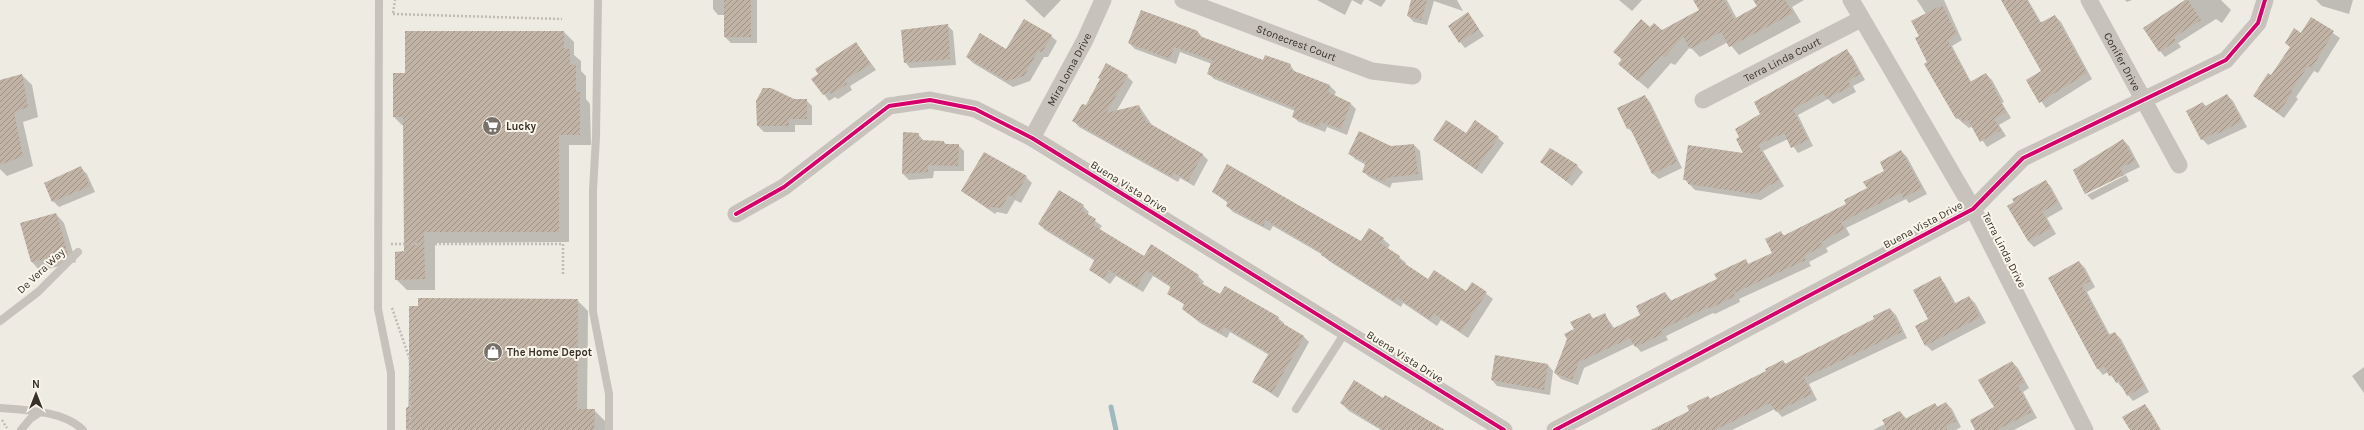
<svg xmlns="http://www.w3.org/2000/svg" width="2364" height="430" viewBox="0 0 2364 430" font-family="Karla,sans-serif">
	<defs>
		<pattern id="building-hatch" width="6" height="6" patternUnits="userSpaceOnUse"><rect width="6" height="6" fill="#c1b3a5"/><path d="M-1 1l2-2M0 6l6-6M5 7l2-2" fill="none" stroke="#9e9286"/></pattern>
	</defs>
	<rect width="100%" height="100%" fill="#eeebe3"/>
	<path fill="#0003" d="M713,0h44v43h-26l-6,-6v-22h-7l-5,-6z
		M1025,0h36l-17,18z
		M1317,0h47l-3,5 -9,-5 -7,15z
		M1368,0h18l-5,7z
		M1412,0h45l6,11 -29,-10 -7,24 -13,-3 -6,-6z
		M1619,0h23l-10,11z
		M1700,0h27l10,19 21,-12 -4,-7h50l-12,7 9,15 -62,33 -11,-13 -28,15 -10,-10 -15,18 -4,-2 -23,26 -20,-17 -6,-12 -8,-8 36,-23 12,2 38,-20z
		M1917,0h27l18,40 -10,6 19,36 15,-8 6,6 12,22 -2,1 9,15 -12,7 7,11 -19,11 -14,-21 -4,2 -12,-10 -37,-81 6,-23z
		M2003,0h25l14,24 13,-8 6,6 31,57 -46,29 -19,-27 16,-9z
		M2125,0h7l-5,2z
		M2185,0h36l10,10 -9,13 -6,-4 -38,24 3,4 -16,10 -5,-6z
		M2316,0h37l-4,14 -27,-8z
		M1468,14l16,22 -19,12 -5,-6z
		M2311,18l29,20 -22,35 -4,-2 -18,26 2,2 -14,19 -30,-22 17,-19z
		M947,25l6,6 3,34 -46,3 -5,-6 20,-35z
		M564,32l10,10v13l7,6v10l5,5v23l4,5 1,41h-22v97l-134,1v47h-28l-11,-11 9,-27 -1,-125 -10,-10 12,-43z
		M1198,32l5,6 61,23 26,4 6,8 34,13 6,6 -2,4 16,7 6,6 -9,26 -20,-8 -2,5 -26,-10 -6,-5 2,-6 -81,-32 -6,-6 4,-9 -32,-12 -4,12 -41,-15 -6,-6z
		M1051,36l6,5 -9,16h-4l-14,24 -17,6 -40,-24 -6,-6 40,-7z
		M856,43l20,27 -26,16 2,4 -14,9 -3,-2 -6,4 -16,-22z
		M1847,51l5,5 13,24 -12,6 3,6 -23,12 -5,-5 -30,16 15,31 -15,7 -10,-14 -25,12 21,35 -23,14 -66,-10 -11,-11 61,-25 16,-39z
		M22,75l10,10 6,32 -15,5 10,44 -26,10 -7,-7v-88z
		M1127,76l6,6 -17,30 23,-6 13,19 50,29 6,6 -14,26 -14,-8 -2,4 -99,-55 -5,-6 12,-14z
		M764,89l29,11h13l6,6v19h-17v7h-31l-6,-6 -1,-25z
		M2227,95l6,6 14,26 -39,18 -6,-6 1,-36 3,3z
		M1645,96l5,6 32,66 -23,11 -6,-5 -19,-40 -6,-6z
		M918,134l6,7 20,1 3,3h11l6,6v20h-30l-1,7 -24,2 -6,-6z
		M1466,134l32,4 6,5 -22,31 -48,-34z
		M2123,140l6,6 11,21 -54,26v2l-12,-24z
		M1414,145l6,6 3,29 -31,3 -2,5 -21,-11 -6,-6 3,-6 -11,-6 -6,-6z
		M1901,151l6,6 20,37 -18,9 -3,-4 -60,29 4,7 -24,13 2,4 -19,10 2,4 -72,33 1,3 -25,12 -2,-1 -47,23 2,4 -27,12 -7,-8 -50,24 -6,17 -17,-6 -6,-6 20,-43 14,-16 5,5 10,-5 11,15 27,-13 23,-23 7,8 46,-22 27,-18 4,4 24,-12 7,-21 5,4 62,-31 21,-16z
		M1542,162l35,4 6,6 -11,14z
		M81,168l6,6 8,18 -36,15 -6,-6z
		M2126,175l3,6 -37,19 -5,-5z
		M1026,177l6,6 -11,20 -6,-3 -8,14 -10,-2 -2,2 -33,-23z
		M2046,181l5,6 12,22 -16,9 9,16 -22,13 -6,-6z
		M1213,192l149,50 21,-3 7,6 -3,4 12,8 7,6 -1,2 23,16 38,12 6,-10 21,16 -25,39 -27,-18 -4,6 -34,-23 -2,4 -72,-46 -6,-6 -50,-29 -3,5 -37,-19 -6,-6 1,-3z
		M1083,206l6,6 -2,3 15,11 -3,4 45,27 54,19 6,6 -2,2 18,11 58,23 6,5 -1,2 20,11 6,6 -31,56 -24,-16 15,-27 -39,-23 -3,6 -27,-15 -17,-14 2,-4 -17,-12 4,-5 -19,-12 -10,16 -27,-16 -6,8 -20,-14 5,-9 -50,-31 -6,-6z
		M56,214l8,9 12,39 -36,9 -8,-9 -11,-39z
		M2079,262l6,6 10,19 -8,5 23,43 5,-2 6,6 28,53 -16,9 -15,-18 6,-4 -7,4 -9,-11 -5,3 -5,-6 -48,-91z
		M1940,278l5,6 11,20 13,-7 6,6 11,20 -54,28 -6,-6z
		M577,300l11,11 -1,99h7l11,11v9h-197l2,-123z
		M1890,309l6,6 11,23 -98,46 8,16 -35,17 -7,-8 -43,21h-79l38,-19 17,-14 2,2 57,-28 16,-10 3,4 89,-46z
		M2012,362l6,6 11,20 -6,4 14,26 -23,12h-38l19,-22z
		M1548,365l5,6 -3,24 -53,-9 -5,-6z
		M2364,367v26l-12,-17z
		M1383,399l60,31h-62l-32,-19 -8,-8z
		M1946,403l6,6 9,18 -5,3h-83l12,-6 15,-12 7,7 28,-15 3,3z
		M2145,405l5,6 11,19h-30z"/>
	<g fill="none" stroke-linecap="round" stroke-linejoin="round">
		<path stroke="#9fb9bf" stroke-width="5" d="M1111,407l5,23"/>
	</g>
	<path fill="url(#building-hatch)" d="M724,0h27v37h-27z
		M1411,0h16l-6,20 -14,-4z
		M1693,0h31l10,19 23,-13 -4,-6h32l8,13 -64,34 -8,-15 -31,17 -7,-13 -18,21 -3,-2 -24,26 -20,-17 4,-5 -9,-7 28,-33 9,8 4,-4 8,7 37,-20z
		M2001,0h26l13,23 15,-8 32,58 -48,30 -13,-23 15,-9z
		M2185,0h3l13,20 -27,17 2,4 -17,11 -16,-24z
		M1942,5l15,29 -10,6 23,42 16,-9 20,39 -12,7 7,11 -21,12 -12,-22 -5,3 -3,-6 -4,2 -32,-55 3,-2 -12,-24 4,-2 -8,-15z
		M1141,10l57,21 -1,4 66,25 2,-5 26,9 -2,5 41,16 -2,7 23,11 -10,26 -20,-7 -2,5 -27,-10 3,-9 -88,-34 5,-14 -38,-13 -4,12 -42,-16z
		M1468,12l11,17 -20,14 -11,-17z
		M2311,17l23,14 -22,37 -4,-2 -17,25 2,1 -15,21 -25,-17 15,-23 3,2 19,-28 -5,-4 9,-15 7,5z
		M1024,19l28,16 -10,17 -4,-1 -14,25 -17,5 -41,-24 14,-24 26,16z
		M948,24l2,35 -46,4 -3,-33z
		M405,31h159v18h6v16l6,-1v28h4v43h-21v97h-135l1,47 -30,1v-28l9,-1 -1,-134h-10v-44h12z
		M856,42l15,22 -26,16 2,4 -16,10 -2,-3 -6,4 -12,-16 7,-5 -3,-5z
		M1847,49l13,25 -12,7 3,5 -24,13 -4,-6 -30,16 15,31 -17,8 -7,-15 -26,12 21,35 -24,14 -67,-10v-4h-5l5,-35 55,8 -7,-14 3,-2 -4,-8 25,-15 -6,-12z
		M1106,63l22,12 -22,38 33,-8 3,11 4,2 -1,3 58,33 -15,27 -14,-8 -2,4 -100,-56 10,-17 4,1 14,-26 -2,-1z
		M22,74l6,33 -14,5 9,44 -23,9v-85z
		M763,88h8l23,11h13v20h-18v7h-32l-1,-25z
		M2227,94l15,27 -25,13 -1,-2 -15,8 -15,-29 17,-9 1,5z
		M1645,95l32,67 -25,12 -22,-46 -3,1 -10,-21z
		M1446,120l20,13 9,-13 24,17 -23,32 -43,-29z
		M1359,131l32,15 23,-2 4,30 -31,4 -3,4 -22,-10 4,-10 -18,-8z
		M903,132l16,1v7l25,1v3h15l-1,22 -30,-1v7l-26,2z
		M2123,139l12,22 -15,7 4,7 -39,19 -12,-24z
		M1550,148l28,17 -12,16 -26,-19z
		M1901,150l21,38 -19,10 -2,-5 -60,29 4,7 -24,13 2,4 -19,10 2,4 -72,33 1,3 -26,13 -1,-2 -47,23 2,4 -28,13 -5,-9 -51,24 -7,18 -18,-7 13,-34 -3,-5 10,-5 -4,-7 20,-9 2,6 13,-6 7,16 28,-14 -4,-9 29,-14 5,9 47,-22 -3,-5 32,-15 2,5 24,-11 -7,-14 16,-8 2,5 63,-32 -2,-4 23,-12 -4,-6 21,-11 -4,-9z
		M984,152l43,24 -13,22 -5,-3 -8,13 -10,-1 -2,2 -28,-18z
		M1227,164l134,77 8,-13 15,10 -4,5 20,13 -2,3 30,20 6,-9 32,21 6,-9 15,10 -26,40 -27,-18 -4,6 -33,-23 -3,4 -73,-46 1,-2 -56,-33 -3,6 -37,-20 2,-5 -16,-9z
		M81,166l9,20 -38,16 -8,-19z
		M2046,180l12,23 -16,9 9,16 -23,13 -21,-35 7,-4 -2,-3z
		M1059,190l25,15 -3,5 15,9 -3,6 51,31 7,-12 48,31 -3,5 24,14 5,-8 54,31 -2,3 27,16 -32,57 -20,-11 17,-29 -45,-26 -3,6 -28,-16 -11,-8 2,-5 -17,-10 4,-8 -25,-16 -9,17 -28,-17 -5,9 -15,-9 6,-11 -57,-35z
		M56,213l12,41 -37,8 -11,-39z
		M2079,261l11,20 -8,5 26,49 7,-3 29,54 -17,10 -8,-15 -3,2 -4,-8 -3,1 -5,-10 -7,3 -49,-91z
		M1940,276l14,28 15,-8 11,21 -55,29 -10,-20 13,-7 -15,-29z
		M418,298l160,1 -1,110h18l-1,21h-188v-22l3,-2v-100h9z
		M1890,308l12,24 -98,46 8,16 -36,18 -6,-9 -55,27h-64l38,-19 -2,-5 21,-10 2,3 56,-28 -1,-2 18,-9 2,4 89,-45 -1,-3z
		M1495,355l53,9 -4,26 -53,-10z
		M2012,361l12,21 -6,4 14,26 -35,18h-22l-5,-10 24,-13 -16,-27z
		M1354,380l29,18 2,-3 60,35h-62l-43,-27z
		M1946,402l10,19 -9,5v4h-64l4,-2 -5,-8 18,-9 5,8 30,-16 2,4z
		M2145,404l15,26h-30l-8,-13z"/>
	<g fill="none" stroke-linecap="round" stroke-linejoin="round">
		<path stroke="#c0bcb4" stroke-width="2.5" stroke-dasharray="2 2" stroke-linecap="butt" d="M393,13l2,-13
			M393,14l169,5
			M391,244h172v32
			M392,308l18,52v70
			M2,420l5,8"/>
		<path stroke="#c7c3bc" stroke-width="8" d="M379,0l-1,309 13,64v57
			M598,0l-2,137 -3,53v122l16,82v36
			M0,321l38,-29 40,-40
			M0,408c26,2 64,3 83,22
			M1296,409l50,-78
			M21,430l9,-11 9,-6"/>
		<g stroke="#c7c3bc" stroke-width="17">
			<path id="s1" d="M1183,0l189,71 41,5"/>
			<path d="M1851,0l122,209 112,221"/>
			<path id="s2" d="M2089,0l90,165"/>
			<path id="s3" d="M1703,100l158,-81"/>
			<path id="s4" d="M1032,138l53,-98 18,-40"/>
			<path d="M736,214l48,-27 105,-81 41,-6 45,9 57,29 472,292"/>
			<path d="M1555,430l418,-221 50,-51 203,-98 32,-37 7,-23"/>
		</g>
		<defs>
			<path id="cycleway" d="M736,214l48,-27 105,-81 41,-6 45,9 57,29 472,292
				M1555,430l418,-221 50,-51 203,-98 32,-37 7,-23"/>
		</defs>
		<use href="#cycleway" stroke="#faf6eb" stroke-width="6"/>
		<use href="#cycleway" stroke="#d6006c" stroke-width="4"/>
	</g>
	<defs>
		<symbol id="supermarket-disc" viewBox="-11 -11 22 22"><circle r="9.5" fill="#78726a" stroke="#faf6eb"/><path d="M-6-5.5h2.5l.6 2H6L4.5 2H-2.5L-4.4-4H-6ZM-1.5 3.2a1.3 1.3 0 1 0 .1 0ZM3 3.2a1.3 1.3 0 1 0 .1 0Z" fill="#fff"/></symbol>
		<symbol id="shop-disc" viewBox="-11 -11 22 22"><circle r="9.5" fill="#78726a" stroke="#faf6eb"/><path d="M-5-2.5h2.3a2.7 3.5 0 0 1 5.4 0H5L5.5 6h-11ZM-1.5-2.5h3a1.5 2.3 0 0 0-3 0Z" fill="#fff"/></symbol>
	</defs>
	<g fill-rule="evenodd">
		<use href="#supermarket-disc" x="481" y="115" width="22" height="22"/>
		<use href="#shop-disc" x="482" y="341" width="22" height="22"/>
	</g>
	<g text-anchor="middle" dominant-baseline="central" stroke-width="4" stroke-linejoin="round" paint-order="stroke">
		<g font-size="11" fill="#383129" stroke="#faf6eb">
			<text stroke="none"><textPath href="#s1" startOffset="121">Stonecrest Court</textPath></text>
			<text stroke="none"><textPath href="#s3" startOffset="89">Terra Linda Court</textPath></text>
			<text stroke="none"><textPath href="#s2" startOffset="70">Conifer Drive</textPath></text>
			<text stroke="none"><textPath href="#s4" startOffset="78">Mira Loma Drive</textPath></text>
			<text transform="translate(1129 187) rotate(32)">Buena Vista Drive</text>
			<text transform="translate(1923 225) rotate(-28)">Buena Vista Drive</text>
			<text transform="translate(2004 250) rotate(63)">Terra Linda Drive</text>
			<text transform="translate(41 271) rotate(-43)">De Vera Way</text>
			<text transform="translate(1405 357) rotate(32)">Buena Vista Drive</text>
		</g>
		<g font-size="11" font-weight="bold" fill="#383129" stroke="#faf6eb" text-anchor="start">
			<text x="506" y="126">Lucky</text>
			<text x="507" y="352">The Home Depot</text>
		</g>
	</g>
	<g transform="translate(36 394)" stroke="#faf6eb" stroke-width="3" paint-order="stroke">
	<path d="M0-3L7 15L0 10L-7 15Z" fill="#383129"/>
	<text y="-6" font-size="11" font-weight="bold" text-anchor="middle" fill="#383129">N</text>
	</g>
</svg>
